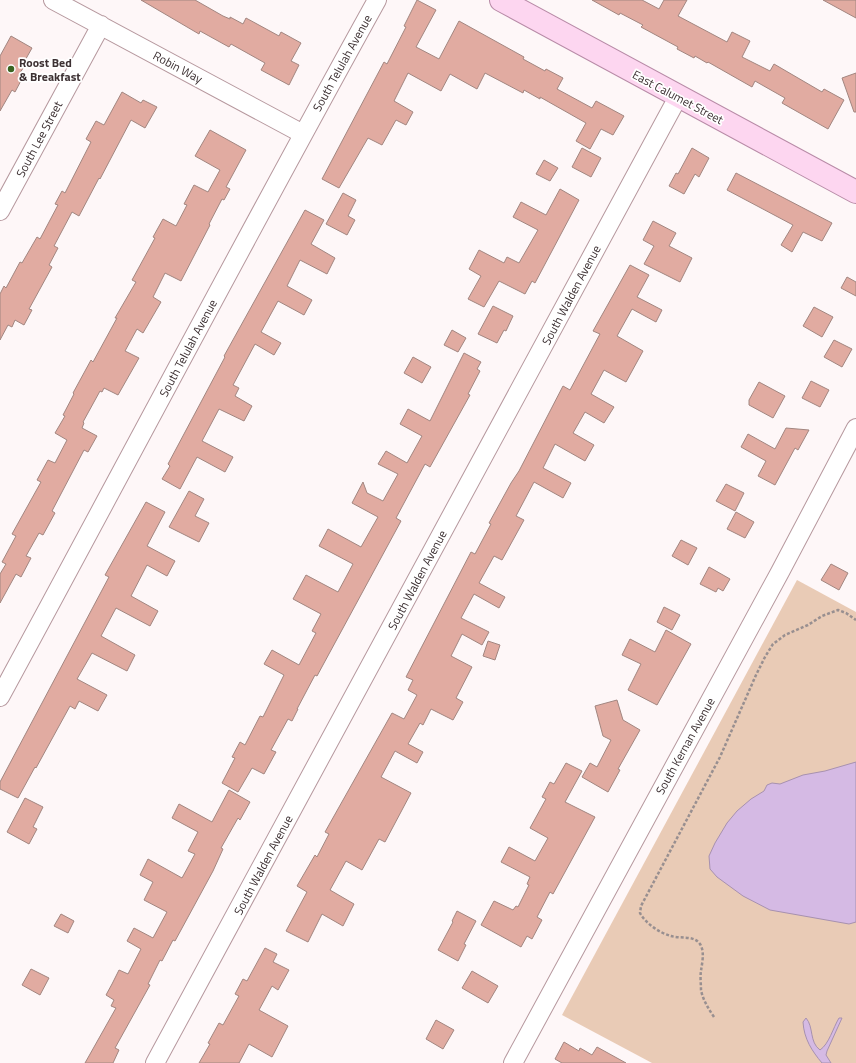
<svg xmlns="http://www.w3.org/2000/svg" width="856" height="1063" viewBox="0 0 856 1063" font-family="'Titillium Web',sans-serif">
	<rect width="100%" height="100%" fill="#fef7f8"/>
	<path fill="#e9cbb6" d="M797,580l59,32v451h-204l-90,-48z"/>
	<path fill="#d5bae4" stroke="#a791af" d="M856,762v160l-7,2 -79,-14 -27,-14 -26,-19 -7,-8 -1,-13 6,-13 12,-20 10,-12 14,-12 13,-8 3,-6 5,-2 8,1 23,-9 22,-4z
		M806,1018c8,9 3,24 14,32 9,-6 13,-22 19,-32h3l-15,33 -1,4 5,8h-9c-10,-12 -18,-24 -19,-41z"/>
	<path fill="#e1aba1" stroke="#a28680" d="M141,0h54l28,16 7,3v-2l13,7 3,-6 33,18 2,-4 20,11 -10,18 8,4 -10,20 -28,-15 4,-7 -34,-19 -2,3 -29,-16 -1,3z
		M417,0l19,10 -20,37 23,12 20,-38 65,36 -1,2 22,12 1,-2 17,9 -6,11 35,19 4,-7 28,15 -11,19 -12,-6 -11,20 -14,-8 10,-18 -46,-26v2l-16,-9 -1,3 -38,-20 -8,16 -27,-15 -9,17 -33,-18 -14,28 19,11 -7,13 -10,-5 -14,25 -14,-7 -29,50 -17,-9 62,-117 3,2 19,-37 -2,-1z
		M592,0h50l17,9 5,-9h23l-9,16 49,26 5,-10 18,9 -8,16 28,14 4,-7 48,28 2,-3 20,11 -16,29 -46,-26 3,-5 -30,-17 -3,6 -44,-25 -1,1 -12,-7 -1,2 -17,-9 1,-2 -37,-20 2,-2 -23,-12 -1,2z
		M823,0h33v18z
		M11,36l21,12 -9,16 2,1 -5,8 4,2 -9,17 -3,-2 -12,21v-55z
		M856,73v39h-2l-12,-34z
		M122,92l19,11 2,-3 14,7 -12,21 -14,-8 -31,59 -1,-1 -20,38 -7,-4 -18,34 4,2 -9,17 3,2 -23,42 3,1 -8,15 -9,-5 -3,7 -4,-2 -8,15v-46l4,-8 2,2 14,-26 2,1 15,-26 3,2 18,-34 -3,-1 7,-13 3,2 26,-51 -5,-3 10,-18 8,4z
		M210,130l36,20 -20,37 4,2 -6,11 -2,-1 -13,25 1,1 -29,56 -16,-8 -12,24 8,5 -18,31 -6,-4 -12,22 14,7 -21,37 -14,-7 -2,4 -2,-1 -17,31 1,1 -2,5 15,8 -9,16 -4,-2 -32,61 3,2 -12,22 -4,-2 -13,23 5,2 -10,19 -5,-3 -16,29v-29l6,-10 -4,-2 14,-26 -4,-2 29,-52 -4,-2 11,-20 7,3 12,-23 -12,-7 10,-17 -2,-1 11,-21 -1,-1 18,-33 2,2 24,-44h-2l21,-36 -4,-2 23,-42 -2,-1 10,-18 13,7 11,-21 -3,-1 10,-19 14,7 12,-22 -25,-14z
		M582,148l19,10 -10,19 -19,-10z
		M692,148l17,10 -10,19 -4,-3 -11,20 -15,-8 7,-13 2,1z
		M544,160l14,8 -8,13 -14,-7z
		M736,173l96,50 -10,18 -19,-9 -11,20 -11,-7 12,-20 -66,-35z
		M560,189l19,11 -44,83 -3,-2 -7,13 -26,-13 -15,26 -16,-8 13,-23 -12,-7 10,-19 25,13 3,-6 12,6 19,-33 -25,-13 8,-15 25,13z
		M343,193l13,7 -8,16 7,4 -8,15 -21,-11z
		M305,210l19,10 -13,24 24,14 -8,16 -27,-14 -13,26 25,14 -8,15 -26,-14 -17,31 20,11 -7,12 -19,-11 -22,41 6,3 -4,8 17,10 -8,15 -25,-12 -17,32 31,16 -8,15 -28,-15 -17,32 -18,-10 8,-13 -2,-2 57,-107 -1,-1z
		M653,221l23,12 -7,13 23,12 -12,24 -36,-18 10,-18 -11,-6z
		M630,265l19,10 -12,22 25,13 -6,12 -24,-13 -15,27 26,15 -17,31 -22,-12 -13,24 23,13 -10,16 -19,-11 -12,21 21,12 -9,16 -30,-17 -12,24 28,15 -8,15 -29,-16 -18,34 8,4 -22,40 -8,-4 -15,27 26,14 -6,11 -25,-14 -13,24 28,14 -7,13 -20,-11 -11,22 21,11 -16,31 7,4 -10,18 -22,-11 -8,16 -3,-2 -12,21 15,8 -6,11 -22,-12 -14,26 30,16 -26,49 -6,-3 -17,31 -16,-9 -16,29 24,14 -11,22 -21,-12 -14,28 -22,-11 21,-39 -10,-6 18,-31 2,2 12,-23 -4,-2 67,-119 12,6 13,-24 -9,-5 5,-10 -7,-3 65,-125 4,2 16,-30 -2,-1 22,-40 8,-12 44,-85 7,4 30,-56 -7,-3z
		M847,277l9,5v14l-15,-8z
		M493,306l20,10 -7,15 -2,-1 -7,13 -19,-9z
		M814,307l19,10 -11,20 -19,-11z
		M452,330l14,8 -8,14 -14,-7z
		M834,340l18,9 -10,18 -18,-10z
		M464,353l17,9 -4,7 3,2 -12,23 2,1 -40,72 -5,-3 -29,54 5,3 -84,155 -2,-1 -18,34h1l-6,12 -4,-2 -17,31 5,2 -12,22 -12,-6 -14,24 -16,-9 13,-25 -3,-1 8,-15 5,3 15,-29 3,1 21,-42 -20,-11 8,-14 27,15 17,-32 -4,-2 9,-17 -28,-15 13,-24 32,17 15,-28 -34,-18 9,-17 33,18 17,-30 -26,-14 11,-21 4,11 16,8 15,-27 -20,-10 8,-13 21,12 15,-27 -22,-12 8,-15 22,12z
		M413,357l18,10 -9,16 -18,-10z
		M811,381l18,9 -9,17 -18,-9z
		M759,382l26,14 -12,22 -24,-13v-5z
		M786,428l23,2 -11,20 -3,-2 -20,37 -17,-9 8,-15 -25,-14 7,-13 27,15z
		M726,484l18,9 -9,18 -19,-10z
		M189,491l15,8 -9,17 14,7 -10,19 -30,-15z
		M146,502l19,10 -18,34 28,15 -8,15 -20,-11 -16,31 27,15 -8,15 -34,-18 -15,28 34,19 -8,16 -35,-18 -15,26 30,16 -9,16 -19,-10 -4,8 -5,-3 -34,62 -1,-1 -17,31 -18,-9v-7l109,-205 -4,-2z
		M736,512l18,10 -9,16 -18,-9z
		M681,540l16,8 -9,17 -16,-9z
		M831,564l17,9 -9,17 -18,-10z
		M709,567l21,12 -7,12 -5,-3 -2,4 -16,-8z
		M664,607l16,8 -8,15 -15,-8z
		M666,630l25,14 -34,61 -29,-15 13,-26 -19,-9 8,-16 25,13z
		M488,641l12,4 -5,15 -12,-4z
		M617,700l6,20 17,10 -22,39 2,1 -12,22 -26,-15 8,-14 7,4 14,-27 -8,-4 -8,-30z
		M566,763l16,8 -17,31 30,15 -42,77 -3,-2 -13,25 5,3 -10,19 -5,-3 -6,11 -40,-22 13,-24 19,9 3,-4 2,1 11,-22 -2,-1 3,-7 -29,-15 8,-15 26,14 13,-23 -18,-10 16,-29 -4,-2 8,-15 4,2z
		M229,790l21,12 -10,18 -2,-2 -17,30 2,1 -10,22 -38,70 -2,-1 -11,21 -2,-1 -12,24 2,1 -35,63 4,2 -6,13h-28l31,-55 -5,-2 3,-6 -8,-5 6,-11 7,-14 9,4 13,-25 -14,-8 7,-13 19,10 14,-26 -23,-12 9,-18 -13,-7 8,-16 34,19 13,-24 -7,-3 10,-19 -26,-14 7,-14 33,18z
		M25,798l18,9 -10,20 4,2 -8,15 -22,-12z
		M457,911l19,10 -12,23 2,1 -8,16 -20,-11 15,-28 -1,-1z
		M61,914l13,7 -6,12 -14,-7z
		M265,948l12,6 -4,8 16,8 -11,20 -6,-4 -13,24 29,16 -16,31 -23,-13 -10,19h-40l11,-19 -2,-1 11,-20 4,2 16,-29 -4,-2 8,-15 4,2z
		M31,969l18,9 -9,17 -18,-10z
		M472,971l26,15 -10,17 -26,-15z
		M436,1020l18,10 -11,19 -17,-10z
		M564,1042l15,9 1,-3 12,7 5,-8 29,16h-64l-7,-4z"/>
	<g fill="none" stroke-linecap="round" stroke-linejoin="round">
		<defs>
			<path id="minor" d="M53,0l250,134
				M0,211l101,-186
				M0,697c126,-232 249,-466 377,-697
				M155,1063l523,-966
				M513,1063l267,-491 76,-144"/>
			<path id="major" d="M501,0l355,192"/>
		</defs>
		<use href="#minor" stroke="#b6989e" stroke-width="20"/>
		<use href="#major" stroke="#b88ba7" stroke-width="24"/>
		<path stroke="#988f90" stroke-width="2.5" stroke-dasharray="3 2" stroke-linecap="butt" d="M714,1017c-6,-9 -11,-17 -13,-27 0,-6 -1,-13 0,-19 1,-8 4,-19 -1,-27 -6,-9 -19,-5 -29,-8 -11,-3 -25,-12 -31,-23l1,-7 79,-149 36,-82 9,-18 8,-13 12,-9 23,-10 14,-9 16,-6 8,3 10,7"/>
		<use href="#minor" stroke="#fff" stroke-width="18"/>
		<use href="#major" stroke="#fdd6f0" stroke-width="22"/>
	</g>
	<circle fill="#3a6421" stroke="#fff" stroke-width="1.5" cx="11" cy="69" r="4"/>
	<g text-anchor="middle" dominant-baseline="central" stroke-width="3.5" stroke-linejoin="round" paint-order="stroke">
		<g font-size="12" font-weight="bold" fill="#3d3133" stroke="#fff" text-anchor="start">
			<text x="19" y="62">Roost Bed<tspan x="19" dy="14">&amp; Breakfast</tspan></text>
		</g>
		<g font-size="12" fill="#3d3133" stroke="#fff">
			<text transform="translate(342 63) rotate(-61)">South Telulah Avenue</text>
			<text transform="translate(178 67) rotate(28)">Robin Way</text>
			<text transform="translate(678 97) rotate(28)">East Calumet Street</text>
			<text transform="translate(39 139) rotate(-62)">South Lee Street</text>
			<text transform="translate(571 295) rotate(-62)">South Walden Avenue</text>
			<text transform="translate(188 348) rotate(-62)">South Telulah Avenue</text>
			<text transform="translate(417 580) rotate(-62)">South Walden Avenue</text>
			<text transform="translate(685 746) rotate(-61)">South Kernan Avenue</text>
			<text transform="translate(263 865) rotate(-62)">South Walden Avenue</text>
		</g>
	</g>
</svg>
